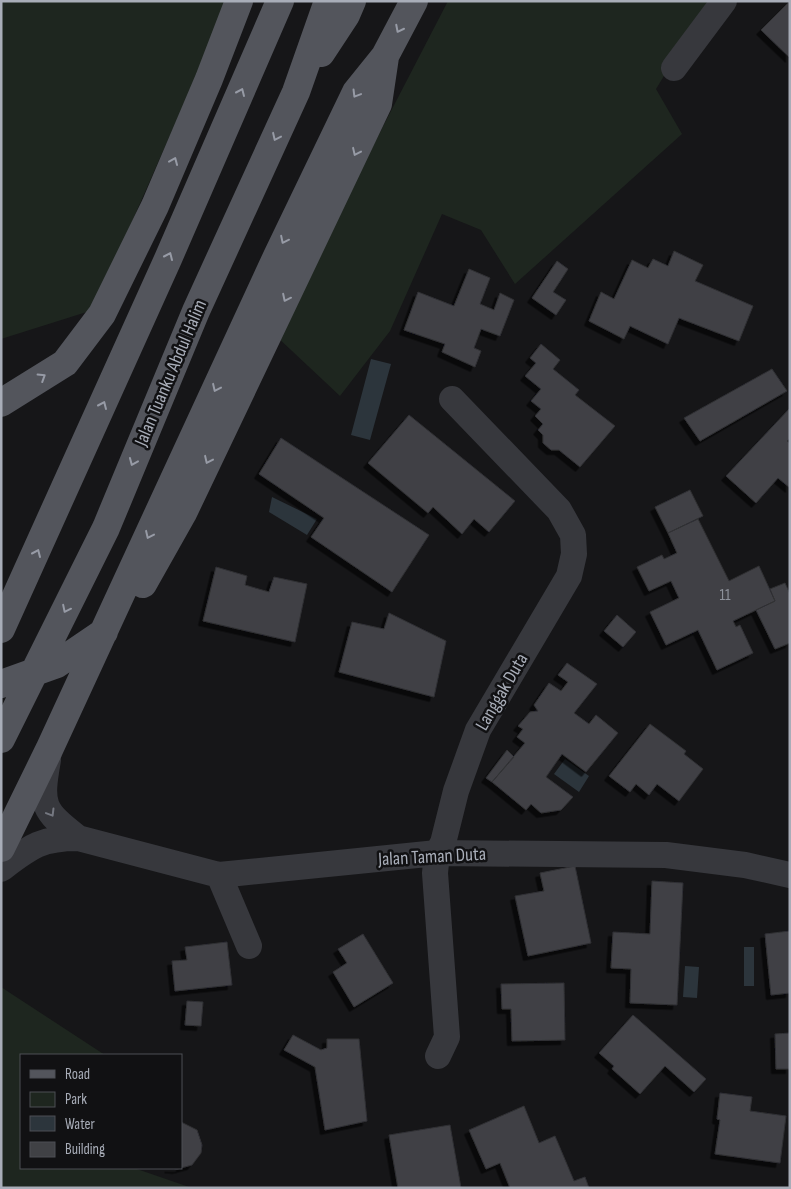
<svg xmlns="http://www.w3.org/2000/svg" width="791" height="1189" viewBox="0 0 791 1189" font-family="'Sofia Sans Condensed',sans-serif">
	<defs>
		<filter id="shadow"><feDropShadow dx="-4.5" dy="4.5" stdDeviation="0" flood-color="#0009"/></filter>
	</defs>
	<rect width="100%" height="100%" fill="#161618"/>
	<path fill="#1e261f" d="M1,1h225l-25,64 -108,245 -92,29z
		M448,1h262l-54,88 26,45 -167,150 -34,-54 -39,-16 -52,117 -50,65 -65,-61z
		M1,987l104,68h-84v113h113l58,20h-191z"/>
	<path fill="#2c353c" d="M371,359l20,5 -21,76 -19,-5z
		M272,497l45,22 -10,16 -38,-23z
		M565,759l24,17 -10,16 -25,-18z
		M744,947h10v39h-10z
		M685,966l14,1 -2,31 -14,-1z"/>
	<path fill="#404145" stroke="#303034" filter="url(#shadow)" d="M790,1v57l-29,-28z
		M674,251l29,14 -8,16 58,25 -14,35 -60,-23 -11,26 -38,-18 -6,13 -35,-18 12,-29 13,7 18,-39 16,8 5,-9 15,7z
		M557,261l11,8 -15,23 13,8 -10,15 -24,-17z
		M469,269l21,9 -10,26 14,6 6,-17 14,7 -14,36 -19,-7 -7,19 7,3 -6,16 -33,-15 3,-8 -41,-14 14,-38 36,14z
		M541,344l19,16 -7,9 26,21 -4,5 40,31 -35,41 -21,-17h-8l-8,-7v-8l-5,-5 5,-6 -8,-8 6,-7 -10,-8 10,-12 -16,-13 11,-13 -6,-5z
		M772,369l15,22 -87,50 -16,-23z
		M790,408v31l-3,2 3,2v45l-12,-10 -22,25 -30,-27z
		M409,415l106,86 -26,31 -15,-13 -12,15 -29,-27 -5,6 -60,-50z
		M281,438l148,97 -37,57 -81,-55 13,-19 -65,-44z
		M690,490l13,26 -35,17 -13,-26z
		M698,519l31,62 30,-15 16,35 -42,20 3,6 4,-2 13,28 -36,17 -19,-40 -32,15 -16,-33 29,-14 -8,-17 -22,10 -12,-24 25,-12 2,4 13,-6 -9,-20z
		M216,567l31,9 -2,9 24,7 5,-15 33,7 -12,58 -92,-21z
		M785,583l5,11v49l-15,6 -19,-39 19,-9 -5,-12z
		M389,613l57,28 -12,56 -95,-25 13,-50 32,7z
		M617,615l19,17 -13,15 -19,-16z
		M567,663l30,21 -23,29 15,11 7,-9 22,18 -32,39 -24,-18 -16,23 27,20 -12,13 -20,3 -10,-9 -5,6 -34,-28 33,-39 -8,-6 6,-8 -5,-3 12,-14 8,-1 -4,-6 15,-22 12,8 7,-9 -10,-7z
		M650,724l36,27 -2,3 19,15 -24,32 -22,-17 -8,11 -13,-11 -6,8 -21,-16z
		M507,750l7,7 -22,25 -6,-4z
		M575,866l16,77 -63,13 -13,-60 29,-5 -4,-18z
		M652,881l31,2 -6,122 -47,-2 1,-34 -20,-1 2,-36 37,2z
		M790,931v62l-19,2 -6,-61z
		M363,934l30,49 -39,24 -21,-35 14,-9 -9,-14z
		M227,942l5,43 -57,6 -3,-30 15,-1 -2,-13z
		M564,983l1,57 -53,1 -1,-32h-9l-1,-25z
		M187,1001l16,1 -2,24 -16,-1z
		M633,1015l73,64 -12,13 -29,-26 -25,28 -28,-25 2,-3 -15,-13z
		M790,1033v36h-14l-1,-35z
		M293,1035l28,15 6,-2v-9h32l8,82 -42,9 -10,-63 -31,-17z
		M720,1093l32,4 -2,14 36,5 -6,47 -65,-9 5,-34 -3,-1z
		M524,1106l15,37 16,-7 19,45 11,-4 4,11h-79l-10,-25 -14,6 -17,-39z
		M181,1122l16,8 5,15 -1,8 -9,12 -15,4 -8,-1h12z
		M450,1125l11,63h-63l-9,-53z"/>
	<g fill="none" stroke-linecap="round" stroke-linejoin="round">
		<path stroke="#37383d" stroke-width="26" d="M674,68l50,-67
			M48,760c-8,45 -6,50 30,78
			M1,869c29,-22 39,-31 77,-31l141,37 218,-22 229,2 79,10 45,10
			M219,875l30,71
			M438,1056l9,-19 -12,-164 2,-20 6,-10 13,-52 22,-61 91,-154 5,-22 -1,-19 -14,-25 -107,-111"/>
		<path stroke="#53555c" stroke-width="28" d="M321,53l25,-38 6,-14
			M1,403l64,-40 37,-49 53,-108 54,-127 30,-78
			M143,584l40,-71 195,-409 7,-47
			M1,629l167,-370 112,-258
			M1,684l56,-20 47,-32
			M1,739l105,-211 90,-217 100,-219 32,-91
			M1,848l48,-98 229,-496 78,-162 29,-36 29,-55"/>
	</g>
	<defs><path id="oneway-chevron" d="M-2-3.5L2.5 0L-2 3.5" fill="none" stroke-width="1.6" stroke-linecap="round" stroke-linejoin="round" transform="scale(1.25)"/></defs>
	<g stroke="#979ba6">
		<use href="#oneway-chevron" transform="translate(399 29) rotate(117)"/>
		<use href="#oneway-chevron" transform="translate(241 92) rotate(-66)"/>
		<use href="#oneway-chevron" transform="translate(356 94) rotate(121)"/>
		<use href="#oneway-chevron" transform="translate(276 137) rotate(115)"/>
		<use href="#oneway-chevron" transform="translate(356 152) rotate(115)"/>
		<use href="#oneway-chevron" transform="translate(174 161) rotate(-67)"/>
		<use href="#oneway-chevron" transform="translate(284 240) rotate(116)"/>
		<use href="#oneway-chevron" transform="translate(169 256) rotate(-66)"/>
		<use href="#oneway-chevron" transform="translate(286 298) rotate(116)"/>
		<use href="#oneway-chevron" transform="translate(42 377) rotate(-32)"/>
		<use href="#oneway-chevron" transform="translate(216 388) rotate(115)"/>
		<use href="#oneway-chevron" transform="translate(103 405) rotate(-66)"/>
		<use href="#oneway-chevron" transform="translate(208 460) rotate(115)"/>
		<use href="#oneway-chevron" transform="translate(133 462) rotate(113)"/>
		<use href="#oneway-chevron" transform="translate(149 535) rotate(115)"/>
		<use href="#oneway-chevron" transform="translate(37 553) rotate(-66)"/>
		<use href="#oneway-chevron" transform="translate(66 609) rotate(116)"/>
	</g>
	<use stroke="#757881" href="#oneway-chevron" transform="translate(51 813) rotate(59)"/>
	<g text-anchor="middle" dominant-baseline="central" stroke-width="5" stroke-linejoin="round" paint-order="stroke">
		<g font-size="16" fill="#8e929b">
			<text x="725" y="595">11</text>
		</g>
		<g font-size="19" fill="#a8adb8" stroke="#111113">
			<text transform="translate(171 373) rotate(-67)">Jalan Tuanku Abdul Halim</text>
			<text transform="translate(502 692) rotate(-60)">Langgak Duta</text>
			<text transform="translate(432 857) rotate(-3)">Jalan Taman Duta</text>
		</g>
	</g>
	<rect width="791" height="1189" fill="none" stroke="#a8adb8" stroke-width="5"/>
	<rect x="20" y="1054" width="162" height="115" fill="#111113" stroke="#4d4f55"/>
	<rect x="30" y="1070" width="25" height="8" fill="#53555c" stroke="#4d4f55"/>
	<text x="65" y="1079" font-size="15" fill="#a8adb8">Road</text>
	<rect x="30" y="1092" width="25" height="15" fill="#1e261f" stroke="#4d4f55"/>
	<text x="65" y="1104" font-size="15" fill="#a8adb8">Park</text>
	<rect x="30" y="1116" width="25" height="15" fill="#2c353c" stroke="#4d4f55"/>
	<text x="65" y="1129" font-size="15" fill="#a8adb8">Water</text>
	<rect x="30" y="1142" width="25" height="15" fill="#404145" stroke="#4d4f55"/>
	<text x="65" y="1154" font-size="15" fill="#a8adb8">Building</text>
</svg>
